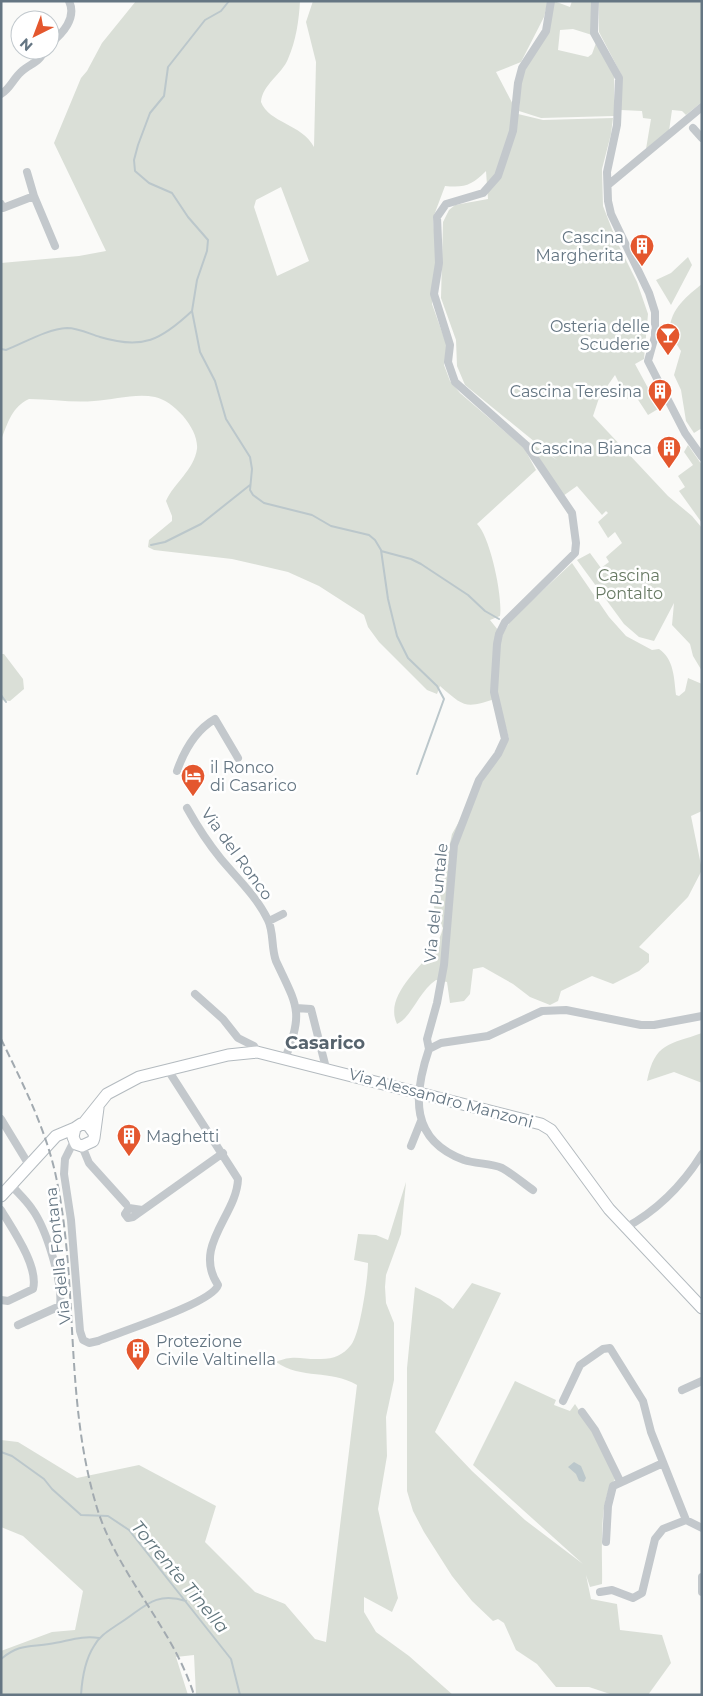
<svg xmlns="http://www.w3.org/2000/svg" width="703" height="1696" viewBox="0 0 703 1696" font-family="Montserrat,sans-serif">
	<rect width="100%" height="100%" fill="#fafaf8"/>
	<path fill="#dadfd7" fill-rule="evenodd" d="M136,1h164c-1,19 -4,40 -12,58 -6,15 -26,26 -27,43 8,21 41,22 53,45l2,-85 -10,-40 7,-21h235l-4,16 -23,45 -25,10 22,42 25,6 70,-2 -2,16 -9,35 1,37 14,36 20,40 11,32 -4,45 -9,5 19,35 4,-2 5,9 -15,9 -13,-20 -8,4 -12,-24 -16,23 -6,18 75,80 24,20 10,12v143l-9,-15 -3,-12 -18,-19 2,-22 -20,38 -15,-4 -15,-13 -47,-64 13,-7 11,15 8,-6 -3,-5 16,-14 -7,-11 -7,6 -10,-16 10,-9 -2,-2 -4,4 -25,-29 -14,10 -34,-54 28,18 -92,-75 -8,-19 -1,-26 -15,-42 2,-76 6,-12 6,-5 33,-6 -2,-28c-14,14 -21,17 -41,15l-12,32 3,36 -4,50 16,45 -4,16 6,16 10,12 64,55 12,22 -59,54c13,12 26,73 23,92l-10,4 12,15 9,-15 61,-57 37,54 17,19 26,14 7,-1c15,10 15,29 17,46l3,1 6,-5 3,-13 14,6v127l-11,5 11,54 -14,27 -49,50 10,7v8l-10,9 -26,13 -21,-8 -31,15 -3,10 -8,4 -20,-8 -17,-13 -30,-17 -10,2 -3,25 -6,7 -14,2 -3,-21 -11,-2c-17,11 -24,37 -39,44 -13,-27 22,-55 36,-74 5,-7 8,-15 10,-22l-7,-12 -2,-9 3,-10 -3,-25 3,-15h10l5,-23 43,-76 14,-19 -11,-41c-32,10 -32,11 -58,-12l-3,8 -10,-4 -48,-48 -11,-15 -4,-12 -45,-29 -31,-14 -56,-13 -78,-9 -6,-3 1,-7 23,-19v-5l-6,-15c8,-18 28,-31 31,-52 2,-20 -23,-48 -42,-52 -20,-4 -41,3 -61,4 -21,2 -43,-2 -65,-2 -17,8 -21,23 -28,41v-177l78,-7 27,-5 -52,-108 27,-65 6,-7 15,-28zM281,187l28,74 -32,15 -23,-69 2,-7z
		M554,1l16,6 2,-6h20v34l-19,-6 -13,1 -2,20 30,7 4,-3 4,-11 18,30v43l-73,2 -22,-7 2,-32 4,-12 22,-35z
		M599,1h103v101l-16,13 -4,-4 -10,-1 -3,21 -23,18 5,-30 -8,-1 -1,-7 -21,-1v-36l-22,-42z
		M688,257l4,8 -21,40 -15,-25 15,-7z
		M702,284v144l-8,5 -8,-12 -5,-31 -7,-15 7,-24c-3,-5 -10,-14 -11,-20 -1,-21 18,-36 32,-47z
		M688,445l14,20v58l-23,-32 6,-4 -7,-11 15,-11 -9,-13z
		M1,654h3l19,25 1,10 -14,12 -9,-1z
		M702,1033v50l-28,-11 -27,9c8,-39 22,-36 55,-48z
		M406,1182l-5,52 -15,41 -1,12 1,16 8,20v57l-8,37 1,39 -9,53 20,89 -6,14 -28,-15v15l12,20 33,24 44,39h-257l-2,-40 -18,2 12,38h-187v-44l51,-19 23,-2 8,-39 -60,-55 -22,-9v-87l17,2 59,36 62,-13 77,41 -11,36 50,50 30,12 30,35 11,3 31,-257c-27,-16 -55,-5 -81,-23 18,-8 27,-2 45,-3 13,0 22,-4 30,-14 9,-10 17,-67 17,-82l-14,-3 4,-26 18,1 12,5z
		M472,1283l29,10 -66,139 37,39 53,49 58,44 -110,-99 42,-84 41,19 -2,5 16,6 5,-7 15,23 26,51c-19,19 -13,79 -14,106l-12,3 -4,-12 5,24 26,5 3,26 42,5 9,28 -23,32h-35l-24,-8h-33l-19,-23 -21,-14 -12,-27 -6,-4 -5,2 -21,-20 -20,-25 -28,-44 -11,-21 -6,-20v-123l8,-81 25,12 13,10z"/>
	<path fill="#bbc7cb" d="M574,1462l7,4 5,12 -2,4 -5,-1 -3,-7 -8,-7z"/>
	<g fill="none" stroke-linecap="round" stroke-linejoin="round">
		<path stroke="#bbc7cb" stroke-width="2" d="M229,1l-8,10 -16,9 -37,47 -4,29 -14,17 -12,32 -4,15 1,11 14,12 23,10 16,24 20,23 -1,11 -10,29 -5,31 8,41 15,29 11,38 24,38 2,12 -2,21 3,5 11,8 48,12 19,11 38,9 6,5 6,10 7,49 9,37 11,22 29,28 7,13 -27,75
			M1,349l5,1c18,-7 41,-21 61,-22 11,0 23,6 33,9 43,13 61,3 92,-26
			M151,545l14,-3 36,-18 49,-39
			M381,551l30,8 10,5 47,31 17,16 14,8
			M1,695l5,7
			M1,1452l11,4 32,23 8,10 29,26 27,1 21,14 102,129 9,36
			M1,1659c18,-15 28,-12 48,-15 17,-2 32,-9 50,-6
			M81,1695c1,-16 4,-35 13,-49 6,-11 16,-16 26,-23 24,-15 34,-32 66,-22"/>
		<defs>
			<path id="secondary" d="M83,1124l24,-30 32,-17 89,-22 29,-3 284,72 10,6 58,79 93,99
				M94,1133l-6,-8 -7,-1 -6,4 -2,9 3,7 6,2 11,-5 1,-3 4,-30
				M1,1196l55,-60 19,-8"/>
		</defs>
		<use href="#secondary" stroke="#b3babf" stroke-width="13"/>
		<path stroke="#c3c8cc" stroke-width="8" d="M595,1l-1,32 25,45 -2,47 -10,47 1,29 3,13 38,79 6,19v24l-7,25 37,72 17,24
			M50,44c13,-11 27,-26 19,-43
			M1,94c9,-5 12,-15 20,-22 8,-8 20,-10 23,-22
			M693,128l9,10
			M27,172l7,24
			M608,185l94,-78
			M1,204l2,4 31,-12 21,50
			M177,771c7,-20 19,-41 38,-52l23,39
			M187,808c10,18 21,35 34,51 16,19 36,38 47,61 6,12 3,28 8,41 20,43 29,51 9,97
			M269,921l14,-7
			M195,994l28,25 15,19 16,8 3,6
			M296,1008l15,1 15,59
			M429,1049l-2,-10 10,-36 7,-38 10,-120 25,-65 19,-26 7,-15 -11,-47 3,-48 2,-10 6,-12 70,-69 1,-10 -4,-30 -46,-68 -71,-63 -7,-20 2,-17 -16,-51 5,-31 -2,-46 9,-13 37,-11 15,-17 15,-45 5,-48 4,-15 24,-37 5,-30
			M1,1119l28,46
			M74,1141l-9,18 -1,15 7,46 9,111 3,9 6,3 9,-2c21,-9 115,-38 120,-56 -26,-39 19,-70 20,-106l-70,-109
			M82,1146l7,17 37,41
			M411,1146l10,-25
			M11,1185c7,8 15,15 21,24 14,19 31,73 28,97l-42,19
			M533,1190c-10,-7 -20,-16 -31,-22 -11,-5 -26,-4 -38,-8 -54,-20 -51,-64 -35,-111l12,-6 47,-7 54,-25 24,-1 75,15h13l48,-9
			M1,1210c12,20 38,57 32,79l-25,12 -7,-1
			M142,1210l-13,-2 -4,6 3,4 5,-1 90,-64
			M625,1228c33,-18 57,-42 77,-74
			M682,1390l20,-9
			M563,1401l17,-36 23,-16 7,-1 33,53 8,31 35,88 16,8
			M582,1412l13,18 25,51
			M606,1542l2,-36 5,-20 50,-23
			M702,1577v15
			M600,1592l12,-2 21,8 9,-5 13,-54 8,-10 23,-9"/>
		<use href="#secondary" stroke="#fff" stroke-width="11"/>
		<path stroke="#a2aab0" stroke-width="2" stroke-dasharray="8 4" stroke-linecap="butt" d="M1,1039c21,43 43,86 54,133 24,107 9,222 40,329 19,71 77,124 99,194"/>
	</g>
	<defs>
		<symbol id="building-pin" viewBox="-11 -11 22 30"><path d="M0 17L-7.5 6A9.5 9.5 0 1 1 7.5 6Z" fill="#e4572e" stroke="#fff"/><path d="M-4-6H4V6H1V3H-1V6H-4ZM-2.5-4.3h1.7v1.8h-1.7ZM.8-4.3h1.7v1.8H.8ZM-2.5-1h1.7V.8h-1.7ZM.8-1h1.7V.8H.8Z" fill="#fff"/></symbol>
		<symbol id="bar-pin" viewBox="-11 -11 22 30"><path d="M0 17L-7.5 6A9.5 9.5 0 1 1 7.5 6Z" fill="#e4572e" stroke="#fff"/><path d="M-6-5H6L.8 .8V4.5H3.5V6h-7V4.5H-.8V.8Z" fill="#fff"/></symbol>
		<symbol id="hotel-pin" viewBox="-11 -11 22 30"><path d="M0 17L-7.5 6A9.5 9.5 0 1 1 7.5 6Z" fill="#e4572e" stroke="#fff"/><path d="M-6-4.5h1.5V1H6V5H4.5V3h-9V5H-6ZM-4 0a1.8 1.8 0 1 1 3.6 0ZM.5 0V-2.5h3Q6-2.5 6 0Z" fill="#fff"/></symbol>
	</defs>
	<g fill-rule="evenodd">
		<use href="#building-pin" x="628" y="232" width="28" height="38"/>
		<use href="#bar-pin" x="654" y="321" width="28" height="38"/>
		<use href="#building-pin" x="646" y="377" width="28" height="38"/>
		<use href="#building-pin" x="655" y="434" width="28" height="38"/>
		<use href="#hotel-pin" x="179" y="762" width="28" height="38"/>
		<use href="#building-pin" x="115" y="1122" width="28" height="38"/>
		<use href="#building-pin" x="124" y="1336" width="28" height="38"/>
	</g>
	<g text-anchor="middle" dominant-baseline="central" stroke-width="5" stroke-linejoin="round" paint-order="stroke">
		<g font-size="16" fill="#657683" stroke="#fff" text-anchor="end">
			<text x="624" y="237">Cascina<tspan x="624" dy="18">Margherita</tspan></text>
			<text x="650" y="326">Osteria delle<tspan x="650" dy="18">Scuderie</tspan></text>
			<text x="642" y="391">Cascina Teresina</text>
			<text x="652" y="448">Cascina Bianca</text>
			<text x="210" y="767" text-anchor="start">il Ronco<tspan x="210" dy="18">di Casarico</tspan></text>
			<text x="146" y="1136" text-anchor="start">Maghetti</text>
			<text x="156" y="1341" text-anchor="start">Protezione<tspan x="156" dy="18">Civile Valtinella</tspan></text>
		</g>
		<g font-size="16" fill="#687a64" stroke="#fff">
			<text x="629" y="575">Cascina<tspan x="629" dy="18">Pontalto</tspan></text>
		</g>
		<g font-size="16" fill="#657683" stroke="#fff">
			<text transform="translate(237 854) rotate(54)">Via del Ronco</text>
			<text transform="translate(436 903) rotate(-84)">Via del Puntale</text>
			<text transform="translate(441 1098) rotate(15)">Via Alessandro Manzoni</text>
			<text transform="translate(58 1256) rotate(-96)">Via della Fontana</text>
		</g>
		<g font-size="18" font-weight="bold" fill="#57646e" stroke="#fff">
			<text x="325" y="1043">Casarico</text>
		</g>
		<g font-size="18" font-style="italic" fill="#60757c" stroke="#fff">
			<text transform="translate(180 1577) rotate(50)">Torrente Tinella</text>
		</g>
	</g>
	<rect width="703" height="1696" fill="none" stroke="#657683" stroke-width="5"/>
	<g transform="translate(35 35) rotate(222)"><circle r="24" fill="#ffffff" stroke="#c1c8cd"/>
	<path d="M0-4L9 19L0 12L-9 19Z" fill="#e4572e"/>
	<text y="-8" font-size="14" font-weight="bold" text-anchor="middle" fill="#657683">N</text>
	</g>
</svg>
